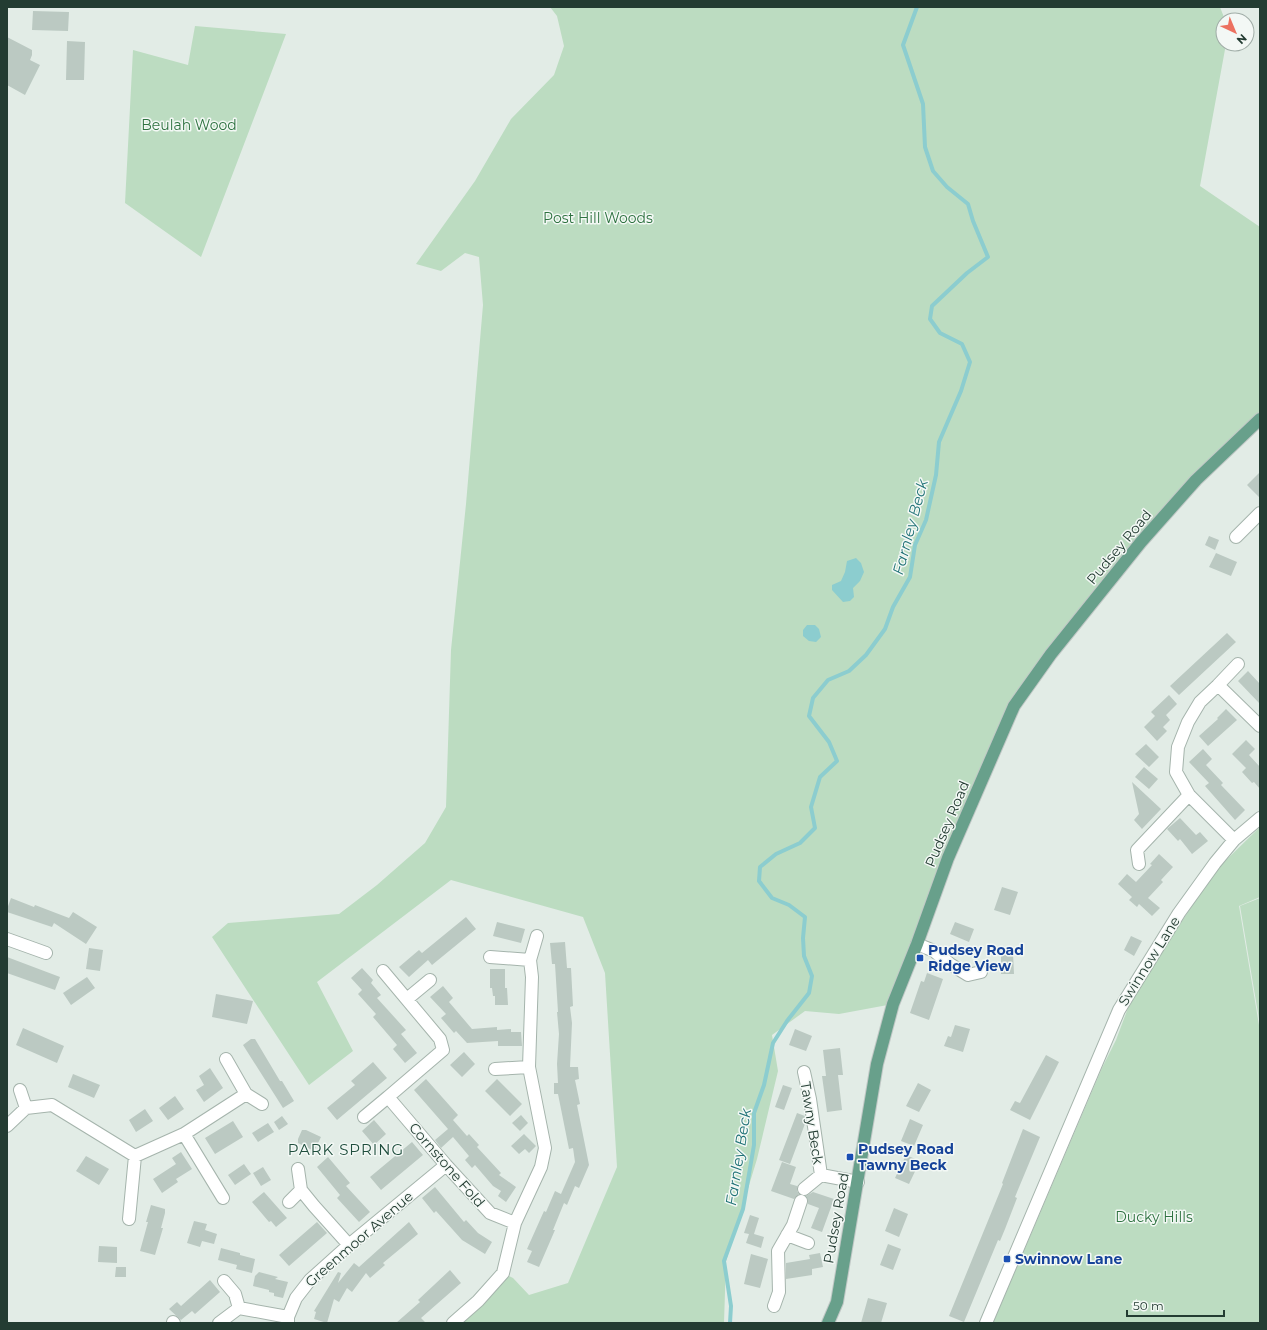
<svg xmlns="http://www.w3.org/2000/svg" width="1267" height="1330" viewBox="0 0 1267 1330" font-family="Montserrat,sans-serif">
	<rect width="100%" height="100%" fill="#e2ece6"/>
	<path fill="#bcdcc1" d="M550,7h670l5,13h-2v24h3l-26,142 60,41v192l-64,61 -182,226 -121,298 -54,10 -34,-3 -33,24 6,36 -21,88 -31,102 -2,62h-271l50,-50 10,5 16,17 39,-12 49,-116 -12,-194 -22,-56 -132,-37 -134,102 36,69 -44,34 -97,-148 16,-14 111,-9 38,-29 48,-42 21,-36 5,-157 15,-146 17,-199 -4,-48 -14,-4 -24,18 -25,-7 59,-83 36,-62 43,-44 10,-29 -7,-30z
		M195,26l91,8 -85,223 -76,-54 8,-153 55,15z
		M1260,827v70l-21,9 21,125v292h-267l109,-255 14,-28 12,-32 30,-51 44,-66 17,-24z
		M1260,898v127l-20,-119z"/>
	<path fill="#8ccdcf" d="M856,558l5,5 3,9 -4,9 -7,7 1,9 -4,4 -7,1 -11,-12v-5l9,-4 4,-9 2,-11z
		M807,625h8l4,4 2,8 -5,5 -7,-1 -6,-5v-6z"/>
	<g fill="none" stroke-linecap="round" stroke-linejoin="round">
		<path stroke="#8ccdcf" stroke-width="4" d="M730,1323l1,-17 -7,-45 19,-52 11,-64v-32l10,-28 9,-42 14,-22 22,-28 3,-17 -8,-20 -1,-18 2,-21 -16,-12 -17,-7 -13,-17 1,-14 16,-13 24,-11 15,-15 -4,-21 9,-30 17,-16 -8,-19 -20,-26 4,-18 15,-18 21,-9 17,-16 19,-26 8,-22 17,-30 5,-32 11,-25 10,-45 3,-33 22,-51 9,-29 -8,-18 -22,-11 -10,-14 2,-13 35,-33 21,-16 -15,-36 -5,-17 -21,-17 -14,-16 -8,-24 -2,-43 -20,-59 14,-38"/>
	</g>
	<path fill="#bbc9c2" d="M33,11l36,1 -1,19 -36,-1z
		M7,37l25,13v5l-2,5 10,5 -15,30 -18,-10z
		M67,41l18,1 -1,38h-18z
		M1260,472v26l-13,-13z
		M1209,536l10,4 -4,10 -10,-5z
		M1216,553l21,9 -6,14 -22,-9z
		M1227,633l9,9 -57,53 -9,-9z
		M1248,671l12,13v20l-22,-23z
		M1169,695l8,9 -11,11 4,5 -7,7 4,4 -10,10 -13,-14 11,-11 -4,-4z
		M1226,709l11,11 -29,26 -9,-10 19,-17 -1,-1z
		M1246,740l9,9 -6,6 11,12v22l-6,-7 -2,1 -10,-11 4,-4 -14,-14z
		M1146,744l13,13 -10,10 -14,-13z
		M1203,749l9,10 -6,6 17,18 -2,2 24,25 -10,10 -30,-34 4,-3 -20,-21z
		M1144,767l14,12 -9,10 -14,-12z
		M1132,782l29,27 -19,20 -8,-9 5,-6z
		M1180,818l16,17 4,-3 8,9 -16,13 -12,-15 -2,2 -11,-12z
		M1159,854l14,13 -12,13 2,2 -15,16 12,10 -8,8 -13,-12 -2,3 -8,-7 3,-3 -14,-13 9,-10 9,8 16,-17 -2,-1z
		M1002,887l16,5 -8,23 -16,-5z
		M11,898l23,9 1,-2 34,13 4,-6 24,15 -11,17 -32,-21 -2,4 -45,-15v-3z
		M466,917l10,12 -44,36 -4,-5 -19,17 -10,-10 20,-17 3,3z
		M497,922l28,7 -4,14 -28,-7z
		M955,922l19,7 -5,13 -19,-8z
		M1131,936l11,5 -8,15 -10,-6z
		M565,942l2,26h4l2,38 -3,1 2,16 -2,44h8l1,12 -4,1 5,24 -3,1 12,60 -10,23 -4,-2 -8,19 -3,-2 -11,27h2l-16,37 -12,-5 5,-11 -5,-2 17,-38 2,1 9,-21 6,3 14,-32 -2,-14 -4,1 -11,-55h-4v-11h4l-1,-19 2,-30 -2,-22h1l-3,-48h-3l-2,-21z
		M89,948l14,2 -3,21 -14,-2z
		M1001,953h12l1,21h-13z
		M7,957l53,20 -5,13 -48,-17z
		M362,968l11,12 -2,3 10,12 -4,3 29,32 -5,4 16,19 -12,10 -12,-14 4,-4 -24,-28 3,-3 -18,-20 4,-4 -11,-12z
		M490,969h15v19h2l1,17h-13v-9h-2l-1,-8h-2z
		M927,973l16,6 -14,41 -19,-7 11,-32 3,1z
		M87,977l8,11 -24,17 -8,-12z
		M443,986l10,12 -4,4 23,27 25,-2v3l14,-1v3h10l1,14h-24v-5l-31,2 -11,-12 -2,2 -13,-15 5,-4 -16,-17z
		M216,994l37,7 -6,23 -35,-7z
		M955,1025l15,4 -7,23 -19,-6 4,-10 3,1z
		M23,1028l41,18 -7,17 -41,-18z
		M795,1029l17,7 -6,15 -17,-6z
		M251,1039h4l25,42h2l12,20 -11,7 -40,-63z
		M840,1048l3,27h-5l4,35 -15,2 -5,-36h4l-3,-26z
		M464,1052l11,12 -13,13 -12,-12z
		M1046,1055l13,7 -29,58 -20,-10 5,-9 5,2z
		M373,1062l14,16 -50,42 -10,-12 28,-23 -4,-4z
		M210,1068l13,20 -19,14 -8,-12 8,-5 -5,-9z
		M73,1074l27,11 -6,13 -26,-11z
		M426,1079l32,36 -5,5 14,16 2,-2 10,11 -2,2 24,26 -2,2 17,12 -10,15 -8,-6 3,-5 -8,-5 -18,-21 -3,3 -7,-8 4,-4 -16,-19 -12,11 -6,-8 13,-11 -34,-39z
		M497,1079l25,25 -12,12 -25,-25z
		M918,1083l13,7 -12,22 -13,-6z
		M783,1085l9,3 -8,22 -9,-3z
		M175,1096l9,13 -16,11 -9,-12z
		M145,1109l8,12 -17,11 -7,-12z
		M797,1113l8,3 1,5 -16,43 -11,-4z
		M521,1115l7,8 -8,8 -8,-8z
		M282,1116l6,8 -9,6 -5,-8z
		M910,1119l13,6 -9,21 -13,-5z
		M374,1120l12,14 -12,11 -12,-14z
		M233,1121l10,16 -28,17 -10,-16z
		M268,1123l6,9 -16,10 -6,-9z
		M1023,1129l17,8 -25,60 2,1 -12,31 -5,12 -2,-1 -34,82 -15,-6 54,-132 -1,-1z
		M302,1130h4l15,7 -7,14 -16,-8v-4z
		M524,1134l12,12 -7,7 -4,-4 -6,5 -8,-8z
		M412,1142l11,13 -42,35 -11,-13z
		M181,1152l11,17 -16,10 2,3 -16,11 -9,-14 23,-15 -4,-6z
		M906,1155l14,6 -11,23 -14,-6z
		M86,1156l23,13 -10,16 -23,-14z
		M328,1157l22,26 -4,3 24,26 -11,10 -22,-24 3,-3 -23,-28z
		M782,1162l14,5 -6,17 7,2v5l2,3 -5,5 -23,-8z
		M244,1164l7,10 -16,11 -7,-10z
		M263,1167l8,13 -10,6 -8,-13z
		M435,1187l29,35 2,-2 12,13 14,9 -7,12 -23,-14 -26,-29 -2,2 -12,-15z
		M264,1192l23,26 -11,9 -5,-6 -2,1 -17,-20z
		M813,1192l21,7 -12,33 -11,-4 8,-20 -11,-4v-4l-2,-4z
		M151,1205l14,4v4l-4,15h2l-8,27 -15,-4 8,-29h-2z
		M894,1208l14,6 -9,23 -14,-6z
		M750,1215l9,3 -5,16 10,3 -3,11 -15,-5 3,-9 -5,-1z
		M194,1221l13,3 -2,6 12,4 -3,10 -12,-3 -2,6 -13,-4z
		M317,1222l10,11 -38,33 -10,-11z
		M409,1222l9,12 -35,29 2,2 -15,13 -4,-5 -14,19 -5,-4 -8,14 -5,-3 -7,24 -13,-4 2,-7 -2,-1 24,-39 3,1 -3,10 16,-20 5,4z
		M888,1244l13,5 -8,21 -13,-5z
		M99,1246l18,1v16l-19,-1z
		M221,1248l19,5v2l15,4 -3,14 -16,-4 1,-4 -19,-5z
		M820,1253l3,14 -11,2v6l-26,4v-16l24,-4 -1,-4z
		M751,1254l17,5 -8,29 -16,-4z
		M116,1267h10v10h-11z
		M450,1270l11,13 -40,35 5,5h-30l24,-21 -2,-2z
		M259,1272l19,5 -3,2 13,3 -5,16 -9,-2v-3l-5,-1v-2l-16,-4 2,-10z
		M210,1280l10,12 -25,22 -3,-3 -11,9 -12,-11 8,-7 4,4z
		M868,1298l19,5 -6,20h-20z"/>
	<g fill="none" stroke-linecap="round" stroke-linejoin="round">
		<defs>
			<path id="minor" d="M1236,537l24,-24
				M1218,685l20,-21
				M1234,840l-45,-45 -13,-23 2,-25 10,-25 12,-20 18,-17 42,41
				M1139,864l-2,-14 52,-55
				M7,939l39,14
				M917,944l17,7 16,13 18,11 13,-3
				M530,960l7,-24
				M383,971l57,68 3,11 -55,47 58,68 44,48 25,10
				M407,999l23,-19
				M495,1069l34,-2
				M804,1072l6,27 11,76 -17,14
				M20,1090l6,18
				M246,1094l16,10
				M364,1117l24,-20
				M7,1126l19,-18 26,-3 83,51 49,-22 62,-40 -20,-35
				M184,1134l39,64
				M298,1169l3,21 13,16 35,39
				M821,1175l37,7
				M289,1202l12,-12
				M129,1219l6,-63
				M787,1235l21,8
				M224,1281l11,13 4,14
				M774,1306l5,-14 -1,-41 15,-26 8,-24
				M173,1322l1,1
				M219,1323l20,-15 49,9
				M288,1323v-6l8,-19 14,-18 39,-35 97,-80
				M453,1323l25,-22 25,-28 12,-50 26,-56 4,-19 -16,-81 3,-90 -2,-17 -40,-3
				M986,1323l133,-313 60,-97 36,-50 19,-23 26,-22"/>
			<path id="major" d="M828,1323l9,-21 40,-238 16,-60 24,-60 31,-86 66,-152 37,-52 90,-112 55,-62 64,-61"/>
		</defs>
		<use href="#minor" stroke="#a5b4ac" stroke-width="14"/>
		<use href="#major" stroke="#c1c8c6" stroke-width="14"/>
		<use href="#minor" stroke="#fff" stroke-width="12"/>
		<use href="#major" stroke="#68a08b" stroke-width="12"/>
	</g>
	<g fill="#1a4fb4" stroke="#f3f8f5" stroke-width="1.5">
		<rect x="916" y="954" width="8" height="8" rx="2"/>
		<rect x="846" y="1153" width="8" height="8" rx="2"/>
		<rect x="1003" y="1255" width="8" height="8" rx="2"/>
	</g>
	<g text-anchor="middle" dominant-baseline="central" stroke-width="3" stroke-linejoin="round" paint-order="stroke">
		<g font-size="14" fill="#2e7240" stroke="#f3f8f5">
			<text x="189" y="125">Beulah Wood</text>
			<text x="598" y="218">Post Hill Woods</text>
			<text x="1154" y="1217">Ducky Hills</text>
		</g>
		<g font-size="14" fill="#233c32" stroke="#f3f8f5">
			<text transform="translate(1119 547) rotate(-50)">Pudsey Road</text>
			<text transform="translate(947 824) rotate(-67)">Pudsey Road</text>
			<text transform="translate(1149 961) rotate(-58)">Swinnow Lane</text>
			<text transform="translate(812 1123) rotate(81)">Tawny Beck</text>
			<text transform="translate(447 1165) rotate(49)">Cornstone Fold</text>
			<text transform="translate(836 1218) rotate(-80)">Pudsey Road</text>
			<text transform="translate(359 1239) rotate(-41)">Greenmoor Avenue</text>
		</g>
		<g font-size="14" font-weight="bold" fill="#164399" stroke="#f3f8f5" text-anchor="start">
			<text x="928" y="950">Pudsey Road<tspan x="928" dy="16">Ridge View</tspan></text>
			<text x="858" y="1149">Pudsey Road<tspan x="858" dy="16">Tawny Beck</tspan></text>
			<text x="1015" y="1259">Swinnow Lane</text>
		</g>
		<g font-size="15" font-style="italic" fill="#1f7276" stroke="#f3f8f5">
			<text transform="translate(910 527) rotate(-75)">Farnley Beck</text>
			<text transform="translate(738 1157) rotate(-81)">Farnley Beck</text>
		</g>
		<g font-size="15" letter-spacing="1" fill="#1f4e3d" stroke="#f3f8f5">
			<text x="346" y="1149">PARK SPRING</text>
		</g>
	</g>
	<rect width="1267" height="1330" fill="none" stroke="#233c32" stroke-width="16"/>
	<g transform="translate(1235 32) rotate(136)"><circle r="19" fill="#f3f8f5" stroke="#a0ada7"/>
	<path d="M0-3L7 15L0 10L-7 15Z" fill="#ec7160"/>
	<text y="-6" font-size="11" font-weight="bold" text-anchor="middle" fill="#233c32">N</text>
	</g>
	<path d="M1127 1310v6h97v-6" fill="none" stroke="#233c32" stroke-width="2"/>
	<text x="1133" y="1310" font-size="12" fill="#233c32" stroke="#f3f8f5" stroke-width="3" paint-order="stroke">50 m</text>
</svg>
